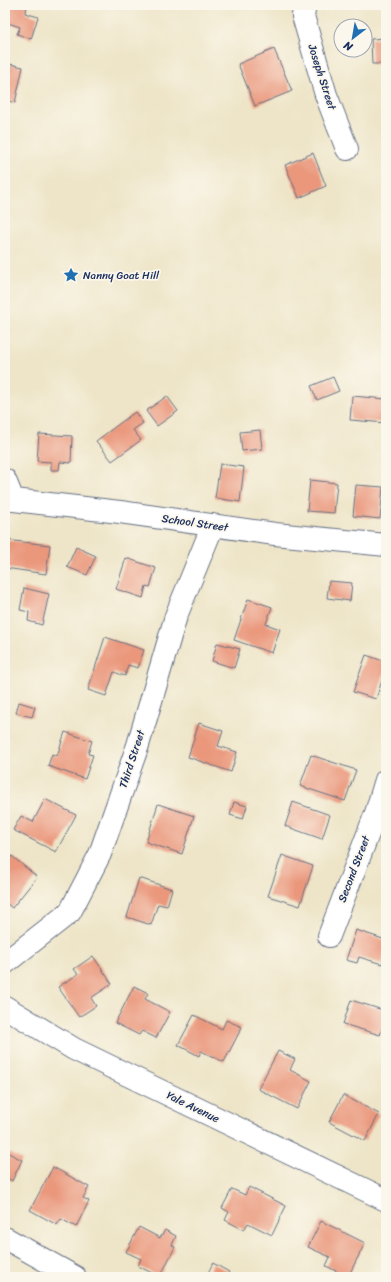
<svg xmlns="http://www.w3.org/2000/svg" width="391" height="1282" viewBox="0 0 391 1282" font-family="Sriracha,sans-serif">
	<rect width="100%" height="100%" fill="#fbf7ec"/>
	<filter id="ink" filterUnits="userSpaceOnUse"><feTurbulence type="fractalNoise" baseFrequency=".025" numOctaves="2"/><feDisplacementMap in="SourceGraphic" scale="8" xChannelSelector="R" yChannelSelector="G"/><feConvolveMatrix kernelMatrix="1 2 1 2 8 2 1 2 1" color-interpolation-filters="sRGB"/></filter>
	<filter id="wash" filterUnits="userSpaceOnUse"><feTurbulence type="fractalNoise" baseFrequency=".012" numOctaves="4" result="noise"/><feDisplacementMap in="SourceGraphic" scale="16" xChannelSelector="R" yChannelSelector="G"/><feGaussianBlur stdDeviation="0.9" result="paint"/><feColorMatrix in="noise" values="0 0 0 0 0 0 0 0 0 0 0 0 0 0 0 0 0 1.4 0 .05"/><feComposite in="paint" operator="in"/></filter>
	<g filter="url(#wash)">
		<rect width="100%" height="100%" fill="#eee5c8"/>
		<g id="blocks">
			<path fill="#ea977c" d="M5,5h23l-3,8 13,4 -7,22 -14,-5 3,-7 -15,-5z
				M386,38v26h-14l-1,-25z
				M274,49l18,42 -37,15 -17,-42z
				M5,63l18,4 -8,36 -10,-3z
				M313,153l13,33 -27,12 -14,-33z
				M333,377l6,14 -22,9 -6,-14z
				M167,396l11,15 -21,15 -11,-15z
				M352,396l34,3v24l-36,-3z
				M135,412l8,11 -10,7 8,10 -29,21 -16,-20z
				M260,430l2,19 -20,2 -2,-19z
				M39,434l33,2 -1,27 -11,-1 -1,8h-8v-8l-14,-1z
				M220,464l24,3 -4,35 -25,-4z
				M310,480l27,3 -3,30 -27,-2z
				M356,485l27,2 -3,32 -27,-3z
				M5,540l45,5 -4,29 -41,-6z
				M76,547l20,9 -9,19 -20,-8z
				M126,558l30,10 -6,19 -4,-1 -3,12 -27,-9z
				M329,581l23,2 -2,18 -23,-3z
				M24,588l25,6 -7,31 -14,-4 1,-9 -9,-2z
				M248,599l24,8 -6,17 14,5 -8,24 -38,-13z
				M105,637l39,13 -6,18 -10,-3 -3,11 -11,-4 -8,24 -18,-6z
				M217,643l23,6 -6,19 -22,-7z
				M366,655l20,7v6l-10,31 -23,-7z
				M19,702l16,5 -3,10 -16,-4z
				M199,723l24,8 -5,15 19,6 -6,20 -43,-15z
				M65,732l27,9 -4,13 5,1 -8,24 -37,-13 4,-12 5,2z
				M311,755l45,15 -11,31 -45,-15z
				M45,799l31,16 -20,37 -43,-22 8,-14 12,6z
				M234,802l13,4 -4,13 -13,-4z
				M293,802l37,13 -8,24 -37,-13z
				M158,804l36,12 -12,38 -36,-12z
				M282,855l31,11 -13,40 -32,-10z
				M12,856l25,21 -25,31 -7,-6v-36z
				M139,878l33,11 -5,17 -9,-2 -7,21 -24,-8z
				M356,930l30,10v12l-4,12 -23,-7 -2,6 -11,-3z
				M93,956l19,28 -21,14 5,8 -17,11 -21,-30 20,-13 -4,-5z
				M134,986l14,7 -3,6 25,13 -14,26 -14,-7 -3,4 -24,-12z
				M351,1000l35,11v6l-6,18 -37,-11z
				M194,1015l28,14 4,-9 16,7 -18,35 -23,-11 -2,5 -21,-11z
				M278,1051l17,8 -5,11 21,11 -14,28 -39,-20z
				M343,1095l36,19 -14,27 -36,-19z
				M5,1151l17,9 -10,21 -7,-4z
				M53,1167l36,20 -6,11 6,3 -13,26 -15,-8 -4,6 -27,-15z
				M249,1187l37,19 -14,29 -24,-12 -4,7 -19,-10 4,-8 -7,-4 10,-19 13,6z
				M321,1221l44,22 -17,34 -22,-11 4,-9 -22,-10z
				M139,1227l21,11 5,-8 11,6 -4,9 3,2 -15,30 -22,-11 3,-7 -15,-7z
				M213,1263l16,9 -3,5h-20z
				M386,1268v9h-4z"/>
		</g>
	</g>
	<g filter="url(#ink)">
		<use href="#blocks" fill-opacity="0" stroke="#656f83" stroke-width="1"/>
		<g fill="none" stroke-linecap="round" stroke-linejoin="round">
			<defs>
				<path id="street" d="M305,5l-2,11 23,79 21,54
					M5,480l8,20
					M5,499l115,13 155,22 111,11
					M329,936l47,-123 10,-33
					M5,963l65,-51 30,-58 38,-109 38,-129 37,-91
					M5,1007l69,42 312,151
					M5,1238l70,39"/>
			</defs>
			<use href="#street" stroke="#656f83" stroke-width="24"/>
			<use href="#street" stroke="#fff" stroke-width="22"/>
		</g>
	</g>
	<defs>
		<symbol id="sight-bare" viewBox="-9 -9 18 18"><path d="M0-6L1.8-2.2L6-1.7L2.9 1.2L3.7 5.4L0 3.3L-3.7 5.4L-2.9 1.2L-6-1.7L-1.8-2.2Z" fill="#1f6fb2" stroke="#fbf7ec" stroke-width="2.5" paint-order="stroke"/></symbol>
	</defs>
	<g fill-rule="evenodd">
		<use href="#sight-bare" x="60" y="264" width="22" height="22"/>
	</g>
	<g text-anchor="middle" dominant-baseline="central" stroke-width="3.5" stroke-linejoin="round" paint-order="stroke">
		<g font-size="11" fill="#1b2f5e" stroke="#fbf7ec">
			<text transform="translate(322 77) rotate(72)">Joseph Street</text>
			<text transform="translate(195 523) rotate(8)">School Street</text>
			<text transform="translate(132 759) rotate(-72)">Third Street</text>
			<text transform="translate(354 869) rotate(-69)">Second Street</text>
			<text transform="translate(193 1107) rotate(26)">Yale Avenue</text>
		</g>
		<g font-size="11" fill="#1b2f5e" stroke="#fbf7ec" text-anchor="start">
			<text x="83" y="275">Nanny Goat Hill</text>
		</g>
	</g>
	<rect width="391" height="1282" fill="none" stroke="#fbf7ec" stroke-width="20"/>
	<g transform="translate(353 38) rotate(211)"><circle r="19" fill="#fbf7ec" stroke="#a1a7b3"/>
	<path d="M0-3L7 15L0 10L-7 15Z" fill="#1f6fb2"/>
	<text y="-6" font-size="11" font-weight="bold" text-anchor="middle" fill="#1b2f5e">N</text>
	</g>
</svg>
